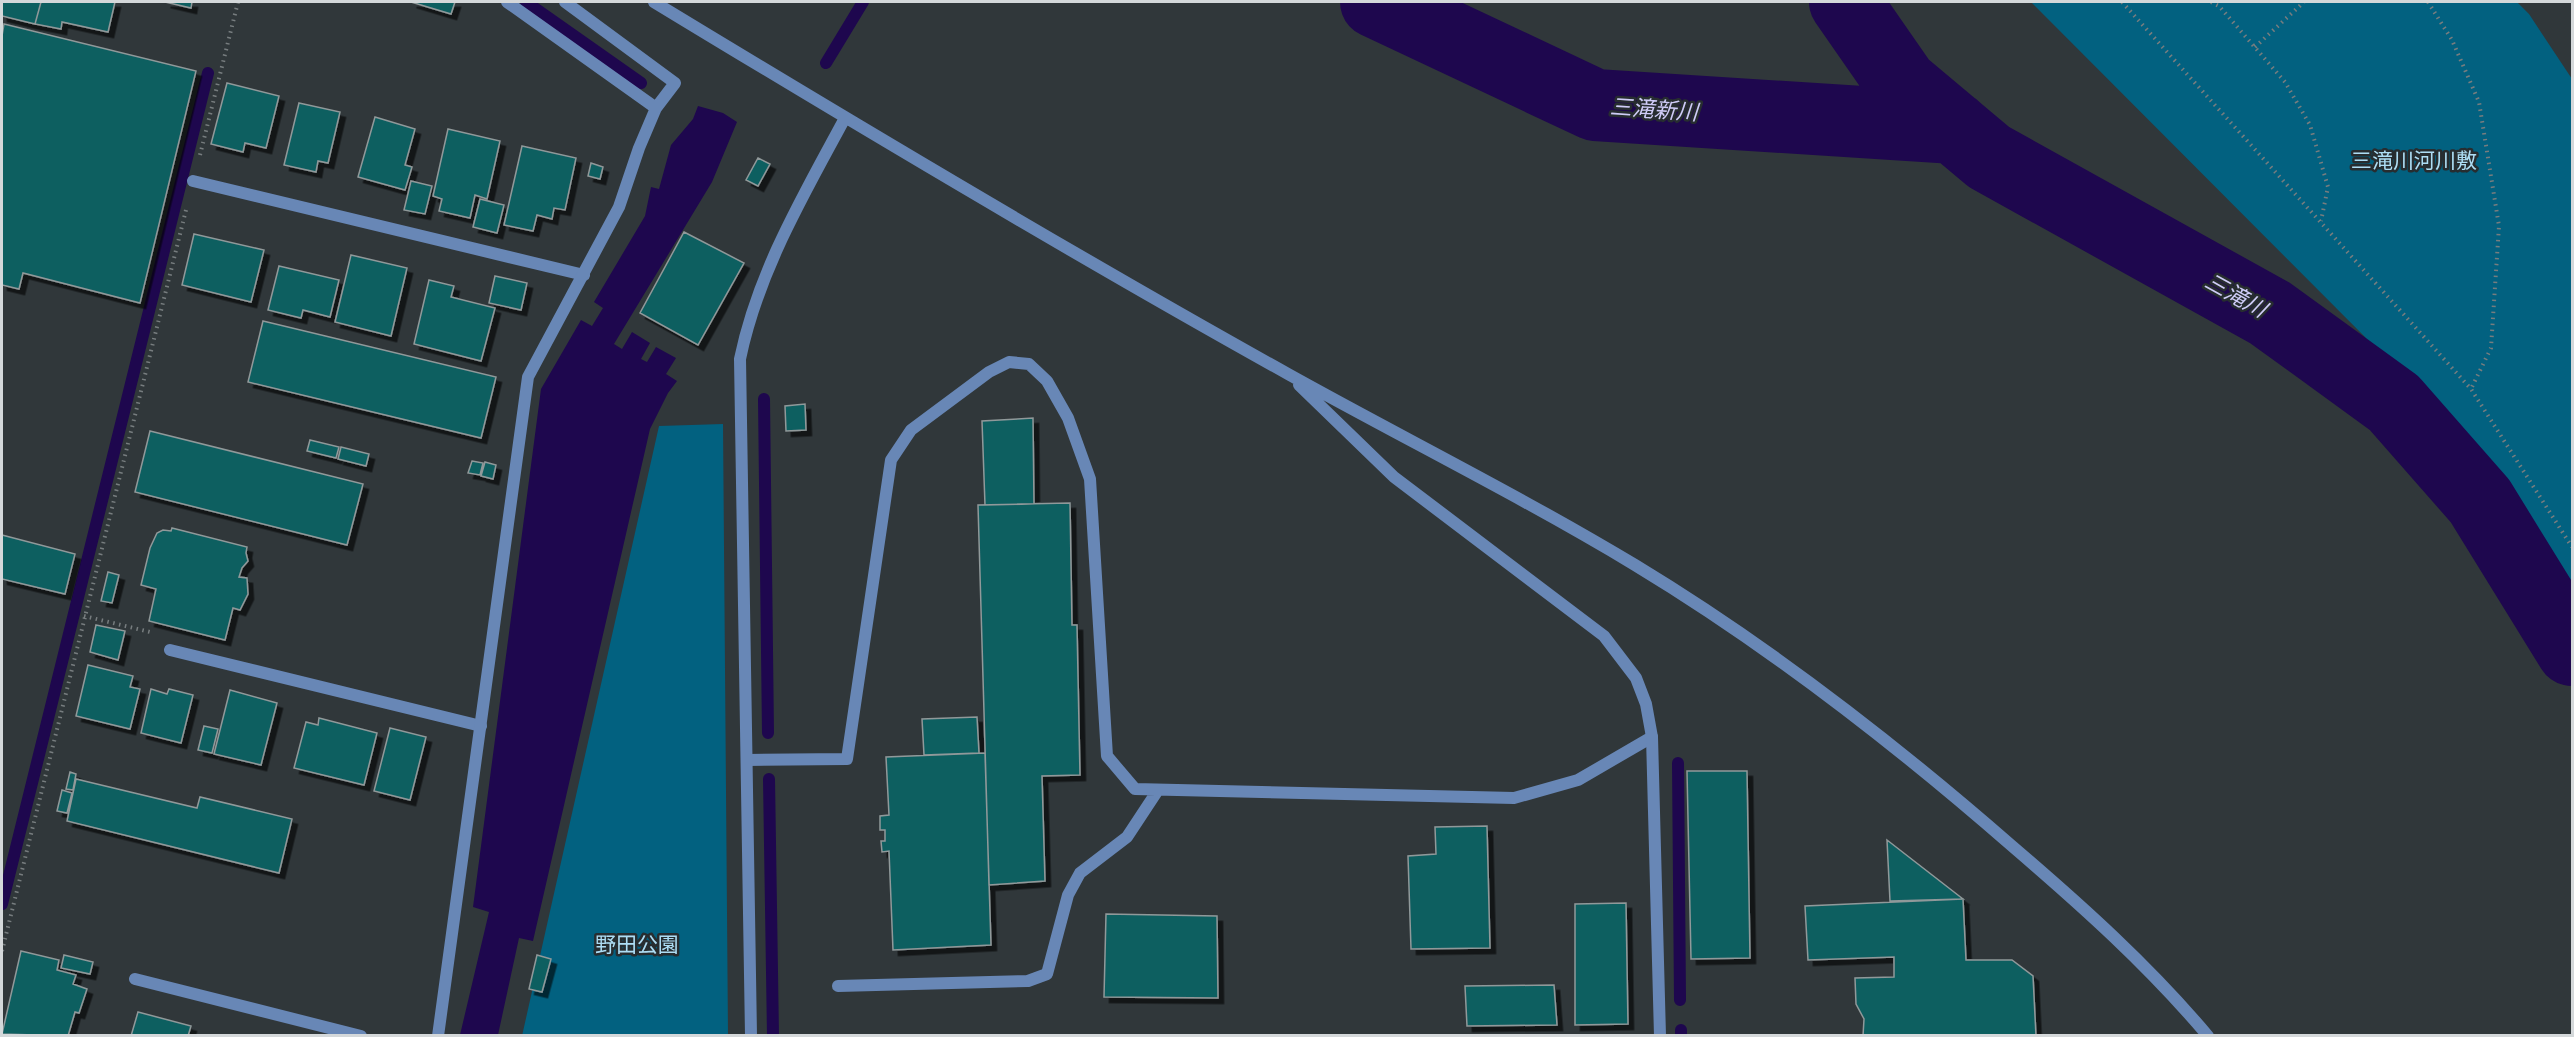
<svg xmlns="http://www.w3.org/2000/svg" width="2574" height="1037" viewBox="0 0 2574 1037" font-family="'Titillium Web','Noto Sans JP',sans-serif">
	<defs>
		<filter id="shadow"><feDropShadow dx="5.5" dy="5.5" stdDeviation="0" flood-color="#0009"/></filter>
	</defs>
	<rect width="100%" height="100%" fill="#30373a"/>
	<path fill="#026180" d="M2031,2h486l12,12 43,65v550l-207,-292z
		M723,424l5,611 -206,1 137,-610z"/>
	<path fill="#1e074e" d="M698,106l25,7 14,9 -25,60 -98,162 8,5 10,-17 18,11 -9,16 6,3 9,-15 20,11 -10,16 11,7 -9,12 -18,36 -117,512 -14,-3 -21,97h-38l29,-123 -16,-5 68,-518 40,-69 11,6 11,-18 -9,-6 51,-86 6,-29 8,2 12,-44 22,-26z"/>
	<g fill="none" stroke-linecap="round" stroke-linejoin="round">
		<path stroke="#1e074e" stroke-width="12" d="M526,2l115,81
			M826,63l37,-61
			M764,399l4,334
			M1678,763l2,237
			M769,779l4,257
			M2,904l206,-831
			M1681,1030v6"/>
		<path stroke="#1e074e" stroke-width="72" d="M1376,2l219,103 360,23
			M1845,2l57,82 87,73 281,156 124,90 86,98 92,149"/>
	</g>
	<path fill="#0f5e61" stroke="#90999a" stroke-width="1.5" filter="url(#shadow)" d="M2,2h39l-6,22 -33,-8z
		M41,2h74l-7,30 -46,-10 -1,7 -26,-5z
		M165,2h27l-1,6z
		M411,2h44l-4,12z
		M4,24l192,47 -56,232 -117,-30 -4,16 -17,-4v-249z
		M227,83l52,13 -13,52 -21,-5 -2,9 -32,-8z
		M299,103l41,9 -12,51 -10,-2 -2,11 -32,-7z
		M375,117l40,12 -10,36 7,2 -7,23 -47,-13z
		M448,129l52,12 -13,58 -12,-4 -5,23 -31,-7 3,-12 -9,-3z
		M522,146l54,12 -11,52 -11,-2 -2,11 -15,-4 -4,16 -29,-6z
		M758,158l12,6 -12,22 -12,-6z
		M591,163l12,4 -3,12 -12,-3z
		M411,181l21,5 -7,28 -21,-4z
		M480,199l24,6 -7,28 -24,-6z
		M684,232l60,31 -46,82 -58,-32z
		M194,234l70,16 -13,52 -69,-17z
		M351,255l56,13 -16,68 -56,-14z
		M279,266l60,14 -9,37 -27,-7 -2,8 -33,-8z
		M495,276l32,7 -6,27 -32,-7z
		M429,280l25,6 -3,11 44,11 -14,53 -67,-17z
		M263,321l233,56 -15,61 -233,-56z
		M805,404l1,26 -20,1 -1,-25z
		M1033,418l1,86 -49,1 -3,-84z
		M150,431l213,53 -16,61 -212,-53z
		M310,440l29,7 -3,11 -29,-7z
		M341,447l28,7 -3,12 -28,-7z
		M472,461l11,2 -3,12 -12,-2z
		M485,462l11,3 -3,14 -12,-3z
		M1070,503l2,122h5l3,150 -38,1 3,105 -56,4 -11,-380z
		M172,528l75,19 -1,6 2,8 -6,7 -3,9 8,1 1,16 -8,16 -7,-2 -8,32 -76,-19 7,-32 -15,-4 9,-37 7,-15 6,-3 8,1z
		M2,535l73,19 -10,40 -63,-15z
		M108,572l11,3 -7,28 -11,-2z
		M96,625l29,6 -7,29 -28,-8z
		M88,665l45,11 -3,11 10,2 -10,40 -54,-13z
		M151,689l16,5 2,-5 24,6 -12,48 -40,-10z
		M230,690l47,13 -16,62 -47,-11z
		M977,717l2,36 -55,2 -2,-36z
		M319,718l58,15 -13,52 -70,-17 12,-46 12,3z
		M204,726l14,3 -6,24 -14,-3z
		M390,728l36,9 -16,63 -36,-9z
		M985,753l6,192 -98,5 -4,-99 -7,1 -1,-11h4v-11h-5v-14l9,-1 -3,-58z
		M1687,771h60l3,187 -59,1z
		M70,772l6,2 -3,16 -7,-1z
		M76,779l121,29 3,-11 92,22 -13,54 -212,-52z
		M62,790l10,3 -5,20 -10,-2z
		M1487,826l3,122 -79,1 -3,-93 28,-2 -1,-27z
		M1887,840l76,59 -73,2z
		M1963,899l3,61h46l21,16 3,60h-173l1,-17 -8,-15 -1,-26 39,-1v-20l-86,3 -3,-54z
		M1626,903l2,121 -53,1v-121z
		M1106,914l111,2 1,82 -114,-1z
		M21,951l38,9 -2,10 19,5 -3,9 14,5 -8,24 -4,-1 -7,24 -66,-2z
		M64,955l29,7 -3,12 -29,-6z
		M537,955l14,4 -9,33 -13,-3z
		M1554,985l3,40 -90,1 -2,-40z
		M138,1012l53,14 -3,10h-57z"/>
	<g fill="none" stroke-linecap="round" stroke-linejoin="round">
		<path stroke="#777d7f" stroke-width="4" stroke-dasharray="1.5 4.5" stroke-linecap="butt" d="M2122,2l349,387 101,158
			M2211,2l8,4 66,76 25,43 18,62 -7,34
			M2428,2l24,38 27,62 20,124 -8,122 -20,41
			M2255,47l49,-45
			M200,155l38,-153
			M84,616l66,16
			M2,951l185,-745"/>
		<path stroke="#6887b6" stroke-width="12" d="M193,181l391,94
			M170,650l311,76
			M747,760l100,-1 44,-299 20,-30 78,-58 20,-10 20,2 18,17 21,37 22,61 17,277 28,33 379,9 64,-18 74,-43
			M135,979l226,57
			M838,986l190,-5 19,-7 21,-79 12,-22 47,-36 31,-47"/>
		<path stroke="#6887b6" stroke-width="12" d="M507,2l149,106
			M654,2c209,127 420,253 634,372 115,64 234,123 347,191 134,81 259,178 377,281 70,60 136,119 196,190
			M1299,385l95,92 210,159 32,42 10,26 6,33 8,299
			M438,1036l90,-659 91,-170 20,-59 17,-40 19,-25 -110,-81
			M751,1036l-11,-677c18,-87 63,-163 105,-241"/>
	</g>
	<g text-anchor="middle" dominant-baseline="central" stroke-width="5" stroke-linejoin="round" paint-order="stroke">
		<g font-size="21" fill="#adddf4" stroke="#272d30">
			<text x="2414" y="160">三滝川河川敷</text>
			<text x="637" y="944">野田公園</text>
		</g>
		<g font-size="22" font-style="italic" fill="#cfccf7" stroke="#272d30">
			<text transform="translate(1654 109) rotate(4)">三滝新川</text>
			<text transform="translate(2236 295) rotate(29)">三滝川</text>
		</g>
	</g>
	<rect width="2574" height="1037" fill="none" stroke="#d4d8da" stroke-width="6"/>
</svg>
